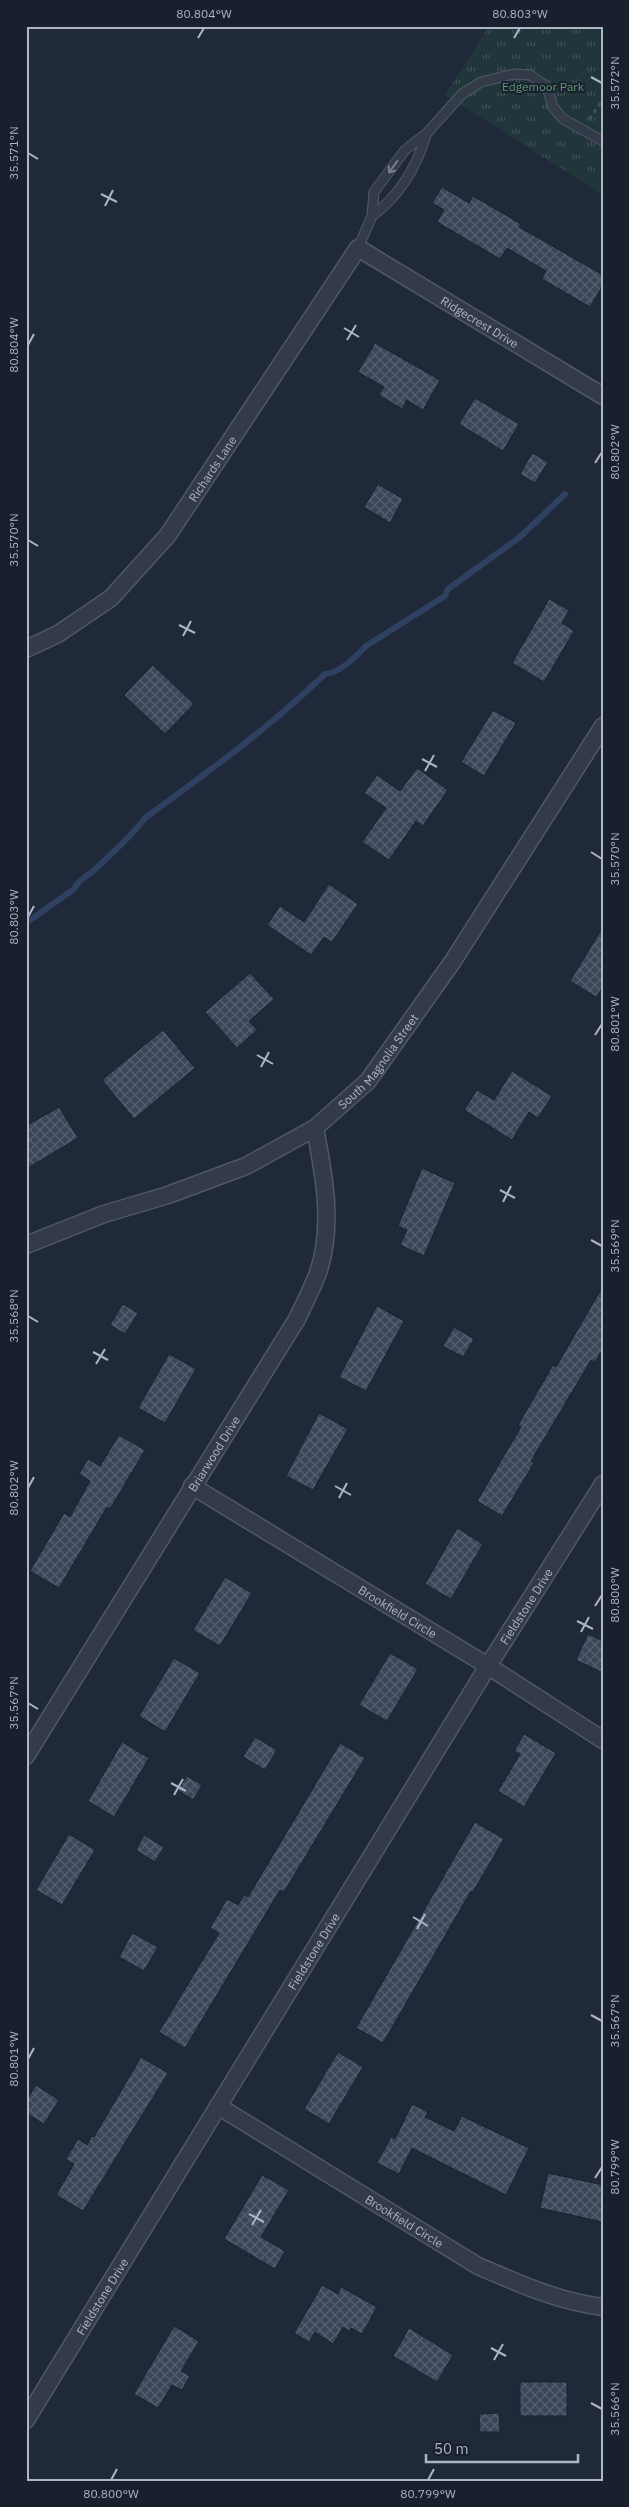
<svg xmlns="http://www.w3.org/2000/svg" width="629" height="2507" viewBox="0 0 629 2507" font-family="'IBM Plex Sans',sans-serif">
	<defs>
		<pattern id="park-tufts" width="24" height="20" patternUnits="userSpaceOnUse" patternTransform="scale(1.25)"><rect width="24" height="20" fill="#21363a"/><path d="M3 7l-1-3M5 7V3M7 7l1-3M15 17l-1-3M17 17v-4M19 17l1-3" fill="none" stroke="#3f5155"/></pattern>
		<pattern id="building-cross-hatch" width="8" height="8" patternUnits="userSpaceOnUse" patternTransform="scale(1.25)"><rect width="8" height="8" fill="#3b4759"/><path d="M0 0l8 8M0 8l8-8" fill="none" stroke="#555f6f"/></pattern>
	</defs>
	<rect width="100%" height="100%" fill="#1f2939"/>
	<path fill="url(#park-tufts)" d="M489,26h114v169l-158,-100z"/>
	<g fill="none" stroke-linecap="round" stroke-linejoin="round">
		<path stroke="#2f4160" stroke-width="6" d="M26,923l48,-34c4,-9 12,-12 19,-18 18,-17 38,-34 52,-53 63,-46 124,-90 180,-144 15,-1 31,-17 41,-28l79,-50 3,-7 72,-52 45,-43"/>
	</g>
	<path fill="url(#building-cross-hatch)" stroke="#1a2230" d="M442,187l27,16 4,-7 48,28 -2,3 84,48v10l-13,22 -48,-28 4,-8 -39,-23 -7,11 -63,-37 7,-12 -12,-7z
		M375,343l65,37 -17,30 -16,-10 -5,9 -23,-14 5,-8 -26,-15z
		M475,398l44,26 -16,27 -44,-27z
		M532,453l16,9 -13,21 -15,-9z
		M378,484l25,15 -13,24 -26,-16z
		M549,599l20,11 -7,13 12,8 -30,51 -32,-19z
		M153,665l41,39 -29,30 -41,-39z
		M493,710l23,13 -32,53 -23,-14z
		M417,768l31,22 -25,36 -7,-5 -27,39 -27,-18 24,-34 -22,-15 13,-18 23,16z
		M329,884l29,20 -26,38 -8,-5 -13,18 -44,-30 13,-19 24,16z
		M603,927v60l-7,10 -26,-16z
		M250,973l24,26 -25,22 8,9 -20,18 -32,-36z
		M163,1030l32,38 -61,51 -32,-39z
		M512,1071l40,25 -14,22 -9,-6 -17,28 -48,-30 13,-20 17,10z
		M59,1107l19,31 -52,31v-43z
		M422,1168l33,15 -31,73 -24,-11 7,-15 -9,-4z
		M603,1286v63l-8,13 -4,-2 -60,101 3,2 -32,53 -25,-15 44,-74 -3,-2 35,-60 3,2z
		M123,1304l15,9 -13,21 -15,-9z
		M377,1306l27,15 -38,70 -27,-14z
		M454,1327l20,12 -11,18 -20,-11z
		M169,1354l27,15 -31,54 -27,-15z
		M319,1413l29,16 -35,61 -27,-14z
		M119,1435l26,15 -35,59 -3,-2 -48,81 -29,-17 34,-58 6,4 20,-36 -11,-7 9,-15 12,7z
		M457,1528l26,16 -32,55 -26,-15z
		M225,1577l27,16 -32,53 -27,-16z
		M588,1634l15,7v32l-27,-13z
		M390,1653l28,16 -31,52 -28,-16z
		M174,1658l26,15 -35,59 -26,-16z
		M524,1734l32,19 -32,54 -26,-16 22,-37 -6,-3z
		M255,1737l22,13 -12,20 -22,-13z
		M122,1742l27,16 -35,59 -26,-16z
		M340,1743l25,15 -81,134 -4,-2 -95,158 -26,-16 60,-99 -9,-5 17,-29 11,6 6,-10 4,2z
		M187,1776l15,9 -9,15 -15,-10z
		M475,1822l29,17 -31,53 -2,-1 -88,152 -27,-15z
		M69,1834l26,16 -33,55 -26,-15z
		M144,1835l20,12 -9,15 -19,-12z
		M132,1933l26,14 -14,24 -25,-14z
		M338,2052l25,15 -34,57 -25,-15z
		M141,2057l27,16 -85,138 -27,-16 18,-31 -8,-5 12,-20 9,6 5,-9 2,1z
		M36,2085l23,15 -15,24 -18,-11v-12z
		M412,2104l16,8 -3,5 29,14 8,-15 67,32 -23,47 -94,-47 -13,26 -22,-11 14,-26 4,2z
		M548,2173l55,12v37l-63,-14z
		M262,2175l27,15 -28,47 24,14 -10,18 -51,-30z
		M322,2285l16,9 3,-7 36,20 -15,27 -11,-6 -2,3 -6,-4 -10,17 -18,-12 -6,10 -15,-9z
		M174,2326l25,15 -18,30 9,5 -8,14 -10,-5 -14,23 -24,-14z
		M409,2328l44,27 -16,27 -44,-26z
		M520,2382h47v34h-47z
		M499,2413l1,19h-20l-1,-18z"/>
	<g fill="none" stroke-linecap="round" stroke-linejoin="round">
		<defs>
			<path id="service" d="M372,216c29,-21 45,-50 55,-83
				M358,248l14,-32 2,-24 31,-42 22,-17 35,-39 19,-12 33,-8 16,1 17,12 6,20 10,12 40,22"/>
			<g id="minor">
				<path id="s1" d="M26,649l32,-15 53,-36 57,-63 190,-287 245,148"/>
				<path id="s2" d="M26,1245l78,-31 64,-19 78,-29 69,-38 53,-47 85,-120 150,-235"/>
				<path id="s3" d="M192,1486l296,180 115,74"/>
				<path id="s4" d="M26,1756l271,-437c7,-15 15,-30 21,-46 16,-47 6,-98 -3,-145"/>
				<path id="s5" d="M218,2106l260,160c40,17 81,36 125,41"/>
				<path id="s6" d="M26,2420l462,-754 115,-182"/>
			</g>
		</defs>
		<use href="#service" stroke="#505867" stroke-width="11"/>
		<use href="#minor" stroke="#505867" stroke-width="19"/>
		<path stroke="#3f5357" stroke-width="3" stroke-dasharray="4 4" stroke-linecap="butt" d="M589,119l14,-19"/>
		<use href="#service" stroke="#333b49" stroke-width="9"/>
		<use href="#minor" stroke="#333b49" stroke-width="16"/>
	</g>
	<defs><path id="oneway-shaft" d="M-6 0H5M1.5-3L5.5 0L1.5 3" fill="none" stroke-width="1.6" stroke-linecap="round" stroke-linejoin="round" transform="scale(1.25)"/></defs>
	<use stroke="#767e8e" href="#oneway-shaft" transform="translate(393 167) rotate(126)"/>
	<path fill="none" stroke="#adb5c6" stroke-width="2" d="M198,38l6,-10M514,38l6,-10M591,77l11,6M28,153l10,6M101,194l16,8M105,206l8,-16M344,328l15,9M347,340l9,-15M28,345l6,-11M595,463l7,-11M28,540l10,6M179,625l16,8M183,636l8,-15M422,759l15,8M425,771l9,-16M591,852l11,7M28,917l6,-11M595,1035l7,-11M257,1055l16,9M261,1067l8,-15M500,1190l15,8M503,1202l8,-16M591,1240l11,6M28,1316l10,6M93,1352l15,8M96,1364l9,-15M335,1486l16,9M28,1488l6,-11M339,1498l8,-15M595,1606l7,-11M577,1621l16,8M581,1632l8,-15M28,1703l10,6M171,1783l15,8M174,1795l9,-16M413,1917l15,9M417,1929l8,-15M591,2015l11,6M28,2059l6,-11M595,2178l7,-11M249,2214l15,8M252,2225l9,-15M491,2348l15,8M494,2360l9,-16M591,2403l11,6M111,2480l6,-11M428,2480l6,-11"/>
	<g text-anchor="middle" dominant-baseline="central" stroke-width="4" stroke-linejoin="round" paint-order="stroke">
		<g font-size="12" fill="#639872" stroke="#18202e">
			<text x="543" y="86">Edgemoor Park</text>
		</g>
		<g font-size="12" fill="#adb5c6" stroke="#18202e">
			<text stroke="none"><textPath href="#s1" startOffset="671">Ridgecrest Drive</textPath></text>
			<text stroke="none"><textPath href="#s1" startOffset="264">Richards Lane</textPath></text>
			<text stroke="none"><textPath href="#s2" startOffset="405">South Magnolia Street</textPath></text>
			<text stroke="none"><textPath href="#s4" startOffset="356">Briarwood Drive</textPath></text>
			<text stroke="none"><textPath href="#s6" startOffset="955">Fieldstone Drive</textPath></text>
			<text stroke="none"><textPath href="#s3" startOffset="241">Brookfield Circle</textPath></text>
			<text stroke="none"><textPath href="#s6" startOffset="550">Fieldstone Drive</textPath></text>
			<text stroke="none"><textPath href="#s5" startOffset="219">Brookfield Circle</textPath></text>
			<text stroke="none"><textPath href="#s6" startOffset="145">Fieldstone Drive</textPath></text>
		</g>
	</g>
	<rect width="629" height="2507" fill="none" stroke="#18202e" stroke-width="55"/>
	<path d="M426 2454v8h152v-8" fill="none" stroke="#adb5c6" stroke-width="2.5"/>
	<text x="434" y="2454" font-size="15" fill="#adb5c6" stroke="#18202e" stroke-width="4" paint-order="stroke">50 m</text>
	<rect x="28" y="28" width="574" height="2452" fill="none" stroke="#adb5c6" stroke-width="2"/>
	<g font-size="12" text-anchor="middle" fill="#adb5c6">
		<text x="204" y="18">80.804°W</text>
		<text x="520" y="18">80.803°W</text>
		<text transform="translate(615 83) rotate(-90)" y="4">35.572°N</text>
		<text transform="translate(14 153) rotate(-90)" y="4">35.571°N</text>
		<text transform="translate(14 345) rotate(-90)" y="4">80.804°W</text>
		<text transform="translate(615 452) rotate(-90)" y="4">80.802°W</text>
		<text transform="translate(14 540) rotate(-90)" y="4">35.570°N</text>
		<text transform="translate(615 859) rotate(-90)" y="4">35.570°N</text>
		<text transform="translate(14 917) rotate(-90)" y="4">80.803°W</text>
		<text transform="translate(615 1024) rotate(-90)" y="4">80.801°W</text>
		<text transform="translate(615 1246) rotate(-90)" y="4">35.569°N</text>
		<text transform="translate(14 1316) rotate(-90)" y="4">35.568°N</text>
		<text transform="translate(14 1488) rotate(-90)" y="4">80.802°W</text>
		<text transform="translate(615 1595) rotate(-90)" y="4">80.800°W</text>
		<text transform="translate(14 1703) rotate(-90)" y="4">35.567°N</text>
		<text transform="translate(615 2021) rotate(-90)" y="4">35.567°N</text>
		<text transform="translate(14 2059) rotate(-90)" y="4">80.801°W</text>
		<text transform="translate(615 2167) rotate(-90)" y="4">80.799°W</text>
		<text transform="translate(615 2409) rotate(-90)" y="4">35.566°N</text>
		<text x="111" y="2498">80.800°W</text>
		<text x="428" y="2498">80.799°W</text>
	</g>
</svg>
